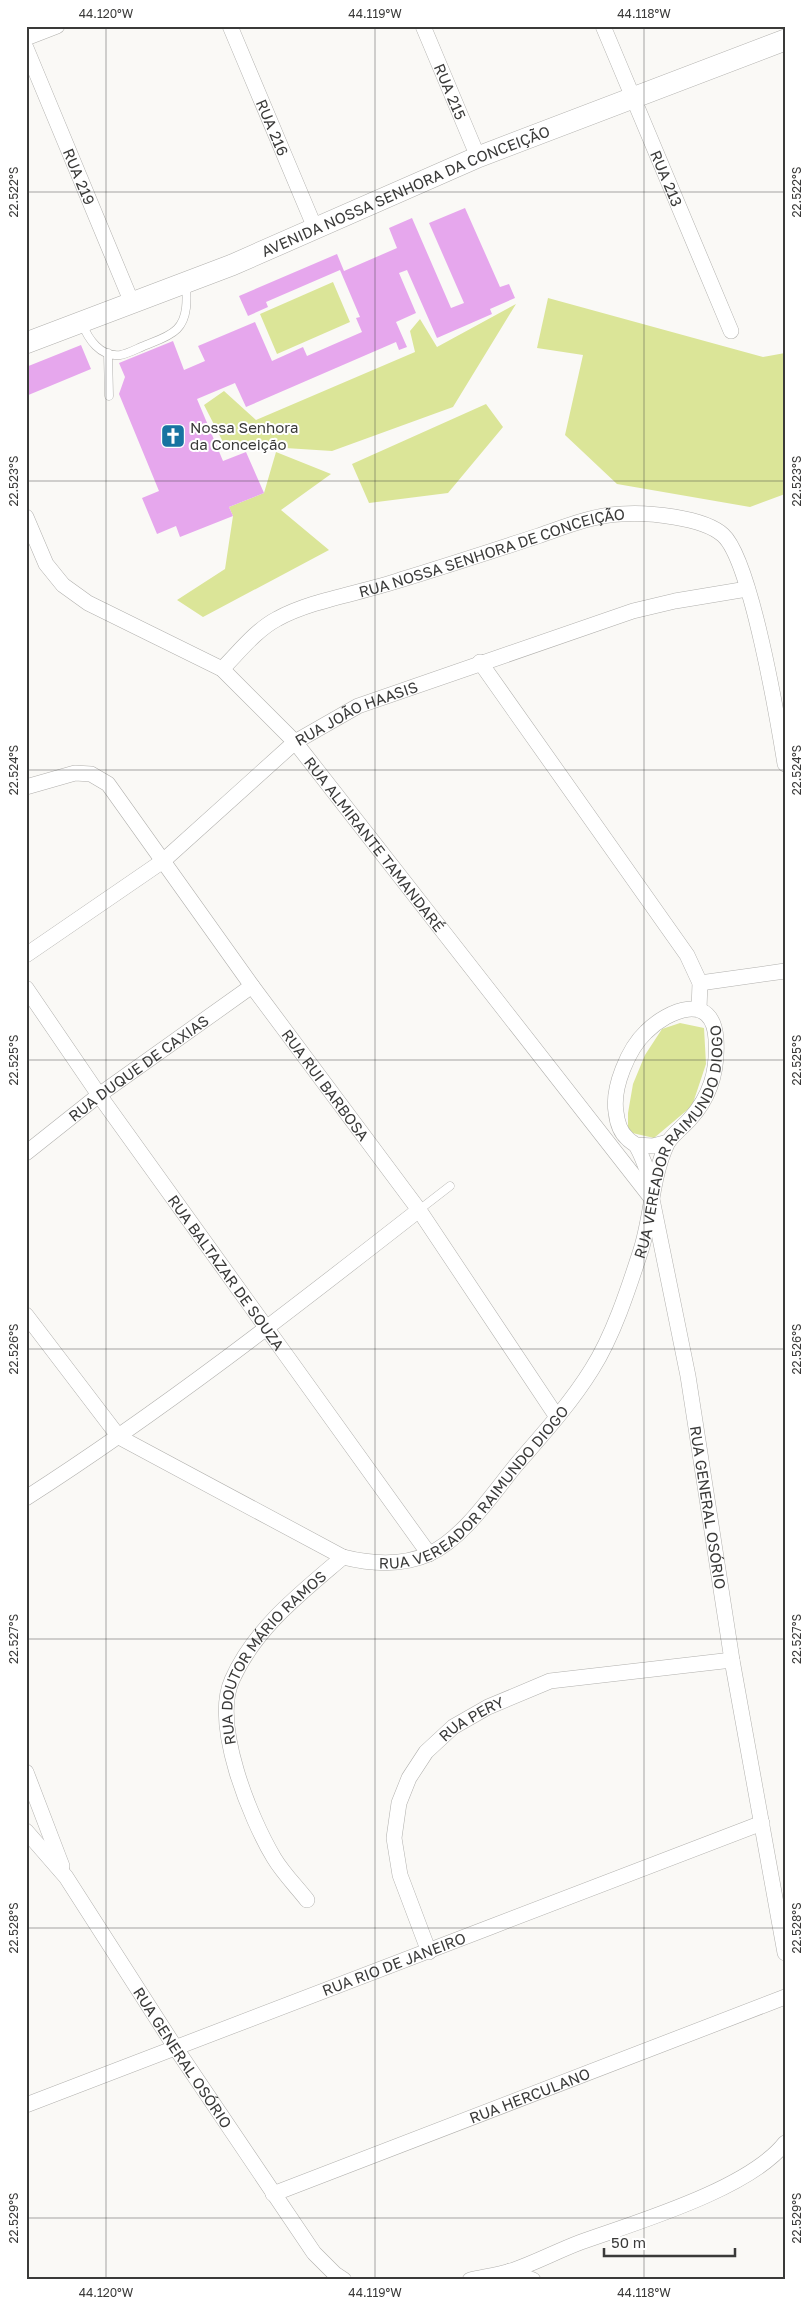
<svg xmlns="http://www.w3.org/2000/svg" width="811" height="2306" viewBox="0 0 811 2306" font-family="'Golos Text',sans-serif">
	<rect width="100%" height="100%" fill="#faf9f6"/>
	<path fill="#dbe598" d="M333,282l17,40 -73,32 -17,-40z
		M548,298l215,59 22,-4v141l-35,13 -133,-23 -52,-49 18,-80 -46,-7z
		M516,304l-63,103 -121,44 -108,-7 -20,-39 20,-14 32,29 159,-68 -5,-21 10,-12 17,28z
		M486,404l17,23 -55,66 -79,10 -17,-39z
		M276,452l55,22 -50,36 48,40 -126,67 -26,-17 48,-31 8,-53 -4,-9 35,-14z
		M680,1023l24,5 2,36 -14,42 -38,32 -26,-6v-19l5,-29 12,-29 17,-26z"/>
	<path fill="#e6a7ed" d="M465,208l35,79 9,-3 6,14 -25,11 2,5 -55,24 -30,-68 -8,3 17,40 -20,9 11,25 -8,3 -3,-8 -150,65 -11,-24 -38,16 26,62 23,-9 18,41 -35,14 4,9 -53,21 -4,-11 -19,8 -15,-36 17,-7 -40,-97 6,-17 -6,-14 54,-22 11,29 21,-9 -7,-15 57,-24 17,39 31,-14 4,9 55,-24 -6,-14 4,-1 -20,-47 -74,32 2,5 -20,9 -9,-20 98,-42 7,17 53,-23 -8,-20 23,-10 39,90 13,-5 -35,-80z
		M81,345l10,24 -65,27v-29z"/>
	<g fill="none" stroke-linecap="round" stroke-linejoin="round">
		<defs>
			<path id="lane" d="M82,323c6,16 18,34 38,32 8,-1 18,-7 26,-10 10,-4 23,-8 31,-16 11,-11 10,-30 9,-45
				M108,353l1,43
				M419,1210l31,-24"/>
			<g id="street">
				<path id="s1" d="M230,26l85,202"/>
				<path id="s2" d="M423,26l55,131"/>
				<path id="s3" d="M603,26l128,305"/>
				<path d="M26,38l31,-12"/>
				<path id="s4" d="M26,48l106,255"/>
				<path id="s5" d="M26,517l20,47 17,21 25,18 134,66 73,73 357,457 36,177 44,284 53,293"/>
				<path d="M480,662l207,293 13,28 -1,26"/>
				<path id="s6" d="M222,669c17,-17 34,-39 55,-50 34,-19 85,-26 123,-39 46,-14 92,-29 138,-44 26,-9 55,-21 83,-22 26,-2 82,3 102,21 28,25 55,186 62,229"/>
				<path id="s7" d="M26,787l49,-14 16,1 17,10 144,202 167,224 138,207"/>
				<path id="s8" d="M26,955l137,-94 132,-119 63,-36 275,-95 42,-10 72,-12"/>
				<path d="M700,983l85,-12"/>
				<path id="s9" d="M26,988l73,107 330,459"/>
				<path d="M636,1145l17,1 15,-4"/>
				<path id="s10" d="M26,1153l73,-58 153,-109"/>
				<path id="s11" d="M26,1315l93,122 224,120c28,7 59,9 86,-3 35,-16 64,-61 88,-90 26,-30 54,-61 75,-95 21,-33 36,-79 48,-116 12,-35 11,-75 27,-109 4,-8 16,-17 23,-25 21,-23 28,-49 26,-80 -3,-48 -48,-29 -70,-7 -18,17 -34,56 -30,80 1,9 3,19 11,26 3,4 8,5 10,9 7,12 11,28 17,41"/>
				<path d="M26,1498c137,-88 265,-188 393,-288"/>
				<path d="M26,1772l36,94"/>
				<path id="s12" d="M26,1831l40,46 109,170 139,206 21,21 9,6"/>
				<path id="s13" d="M307,1900c-11,-14 -24,-27 -33,-42 -24,-40 -62,-133 -42,-178 23,-52 69,-87 111,-123"/>
				<path id="s14" d="M429,1952l-29,-77 -6,-37 5,-35 10,-25 17,-26 27,-25 35,-20 62,-26 182,-21"/>
				<path id="s15" d="M26,2105c245,-96 491,-187 736,-282"/>
				<path id="s16" d="M273,2194l512,-197"/>
				<path d="M510,2271l23,9"/>
				<path d="M470,2280c13,-3 28,-5 41,-9 24,-8 46,-20 70,-29 56,-20 168,-53 204,-99"/>
			</g>
			<g id="secondary">
				<path id="s17" d="M26,343l206,-78 246,-108 307,-117"/>
			</g>
		</defs>
		<use href="#lane" stroke="#b1b0ad" stroke-width="9"/>
		<use href="#street" stroke="#b1b0ad" stroke-width="16"/>
		<use href="#secondary" stroke="#b1b0ad" stroke-width="22"/>
		<use href="#lane" stroke="#fff" stroke-width="8"/>
		<use href="#street" stroke="#fff" stroke-width="15"/>
		<use href="#secondary" stroke="#fff" stroke-width="21"/>
	</g>
	<path fill="none" stroke="#3a3a39" stroke-width="1" stroke-opacity="0.45" d="M106,26v2254M375,26v2254M644,26v2254M26,192h759M26,481h759M26,770h759M26,1060h759M26,1349h759M26,1639h759M26,1928h759M26,2218h759"/>
	<defs>
		<symbol id="church-square" viewBox="-11 -11 22 22"><rect x="-9" y="-9" width="18" height="18" rx="4" fill="#1773a1" stroke="#fff"/><path d="M-1.2-6h2.4v3.5h3.3v2.4h-3.3V6h-2.4V-.1h-3.3v-2.4h3.3Z" fill="#fff"/></symbol>
	</defs>
	<g fill-rule="evenodd">
		<use href="#church-square" x="159" y="422" width="28" height="28"/>
	</g>
	<g text-anchor="middle" dominant-baseline="central" stroke-width="4" stroke-linejoin="round" paint-order="stroke">
		<g font-size="15" fill="#3a3a39" stroke="#fff">
			<text stroke="none"><textPath href="#s2" startOffset="71">RUA 215</textPath></text>
			<text stroke="none"><textPath href="#s1" startOffset="110">RUA 216</textPath></text>
			<text stroke="none"><textPath href="#s4" startOffset="139">RUA 219</textPath></text>
			<text stroke="none"><textPath href="#s3" startOffset="165">RUA 213</textPath></text>
			<text stroke="none"><textPath href="#s17" startOffset="409">AVENIDA NOSSA SENHORA DA CONCEIÇÃO</textPath></text>
			<text stroke="none"><textPath href="#s6" startOffset="300">RUA NOSSA SENHORA DE CONCEIÇÃO</textPath></text>
			<text stroke="none"><textPath href="#s8" startOffset="412">RUA JOÃO HAASIS</textPath></text>
			<text stroke="none"><textPath href="#s5" startOffset="491">RUA ALMIRANTE TAMANDARÉ</textPath></text>
			<text stroke="none"><textPath href="#s10" startOffset="141">RUA DUQUE DE CAXIAS</textPath></text>
			<text stroke="none"><textPath href="#s7" startOffset="458">RUA RUI BARBOSA</textPath></text>
			<text stroke="none"><textPath href="#s11" startOffset="990">RUA VEREADOR RAIMUNDO DIOGO</textPath></text>
			<text stroke="none"><textPath href="#s9" startOffset="348">RUA BALTAZAR DE SOUZA</textPath></text>
			<text stroke="none"><textPath href="#s11" startOffset="570">RUA VEREADOR RAIMUNDO DIOGO</textPath></text>
			<text stroke="none"><textPath href="#s5" startOffset="1255">RUA GENERAL OSÓRIO</textPath></text>
			<text stroke="none"><textPath href="#s13" startOffset="279">RUA DOUTOR MÁRIO RAMOS</textPath></text>
			<text stroke="none"><textPath href="#s14" startOffset="270">RUA PERY</textPath></text>
			<text stroke="none"><textPath href="#s15" startOffset="394">RUA RIO DE JANEIRO</textPath></text>
			<text stroke="none"><textPath href="#s12" startOffset="276">RUA GENERAL OSÓRIO</textPath></text>
			<text stroke="none"><textPath href="#s16" startOffset="275">RUA HERCULANO</textPath></text>
		</g>
		<g font-size="15" fill="#3a3a39" stroke="#fff" text-anchor="start">
			<text x="190" y="427">Nossa Senhora<tspan x="190" dy="17">da Conceição</tspan></text>
		</g>
	</g>
	<rect width="811" height="2306" fill="none" stroke="#ffffff" stroke-width="55"/>
	<path d="M604 2248v8h131v-8" fill="none" stroke="#3a3a39" stroke-width="2.5"/>
	<text x="611" y="2248" font-size="15" fill="#3a3a39" stroke="#ffffff" stroke-width="4" paint-order="stroke">50 m</text>
	<rect x="28" y="28" width="756" height="2250" fill="none" stroke="#3a3a39" stroke-width="2"/>
	<g font-size="12" text-anchor="middle" fill="#3a3a39">
		<text x="106" y="18">44.120°W</text>
		<text x="375" y="18">44.119°W</text>
		<text x="644" y="18">44.118°W</text>
		<text transform="translate(14 192) rotate(-90)" y="4">22.522°S</text>
		<text transform="translate(797 192) rotate(-90)" y="4">22.522°S</text>
		<text transform="translate(14 481) rotate(-90)" y="4">22.523°S</text>
		<text transform="translate(797 481) rotate(-90)" y="4">22.523°S</text>
		<text transform="translate(14 770) rotate(-90)" y="4">22.524°S</text>
		<text transform="translate(797 770) rotate(-90)" y="4">22.524°S</text>
		<text transform="translate(14 1060) rotate(-90)" y="4">22.525°S</text>
		<text transform="translate(797 1060) rotate(-90)" y="4">22.525°S</text>
		<text transform="translate(14 1349) rotate(-90)" y="4">22.526°S</text>
		<text transform="translate(797 1349) rotate(-90)" y="4">22.526°S</text>
		<text transform="translate(14 1639) rotate(-90)" y="4">22.527°S</text>
		<text transform="translate(797 1639) rotate(-90)" y="4">22.527°S</text>
		<text transform="translate(14 1928) rotate(-90)" y="4">22.528°S</text>
		<text transform="translate(797 1928) rotate(-90)" y="4">22.528°S</text>
		<text transform="translate(14 2218) rotate(-90)" y="4">22.529°S</text>
		<text transform="translate(797 2218) rotate(-90)" y="4">22.529°S</text>
		<text x="106" y="2297">44.120°W</text>
		<text x="375" y="2297">44.119°W</text>
		<text x="644" y="2297">44.118°W</text>
	</g>
</svg>
